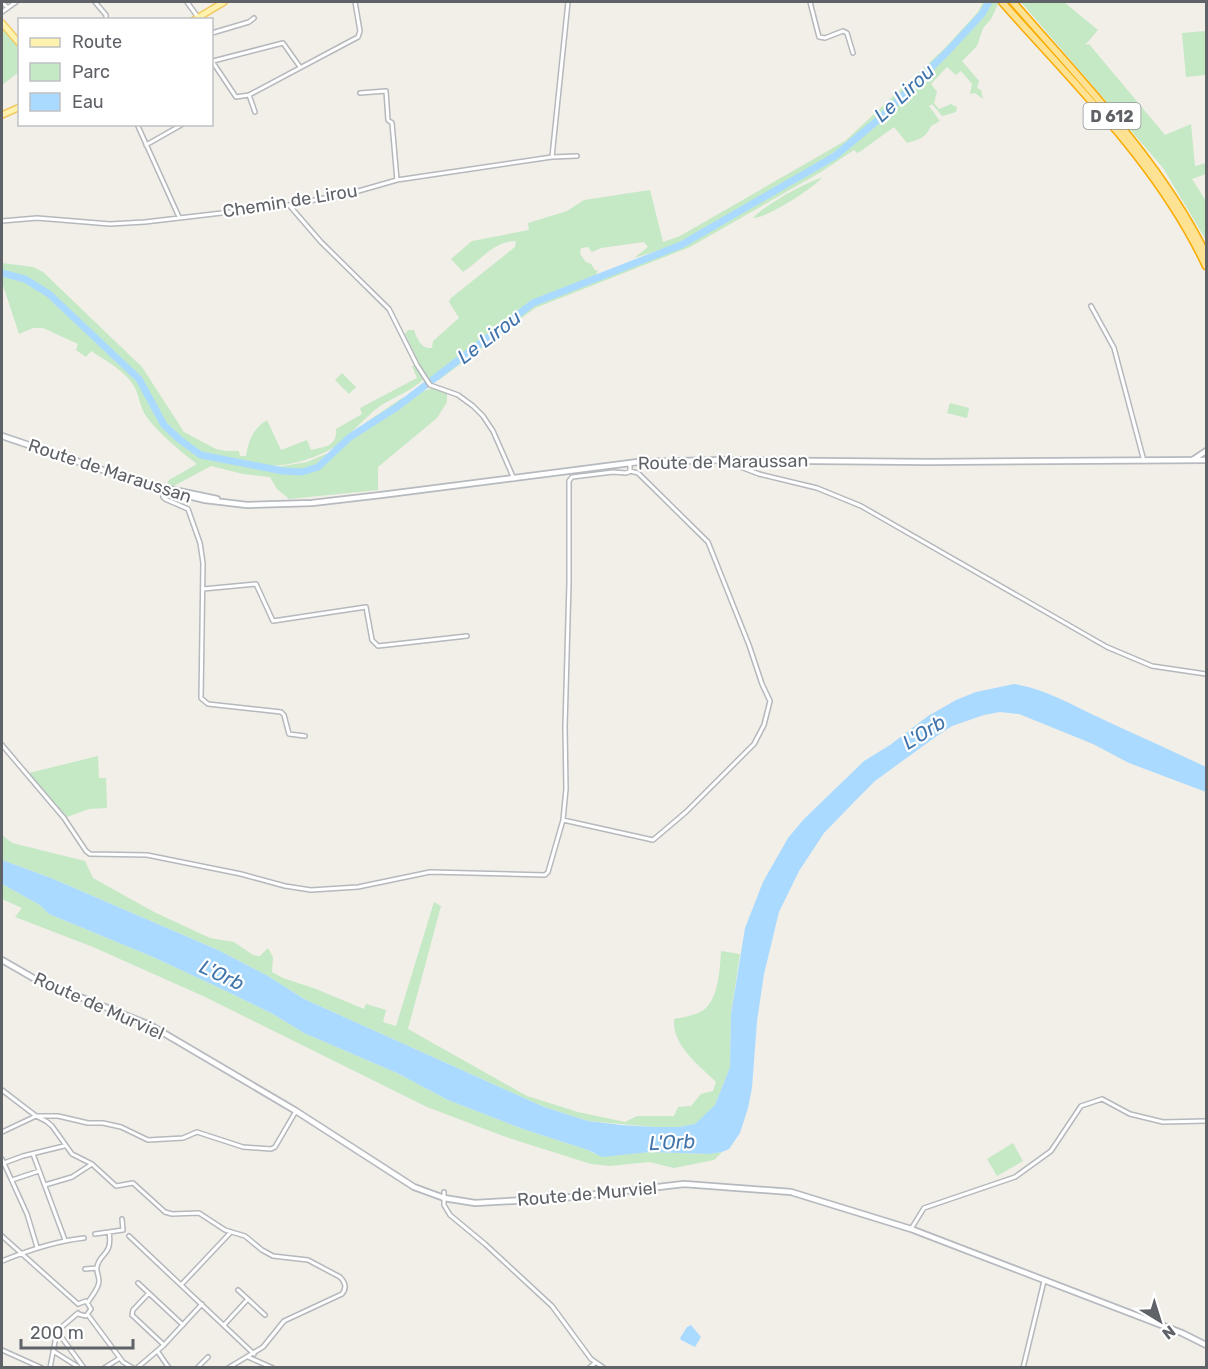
<svg xmlns="http://www.w3.org/2000/svg" width="1208" height="1369" viewBox="0 0 1208 1369" font-family="Rubik,sans-serif">
	<rect width="100%" height="100%" fill="#f1efe8"/>
	<path fill="#c5e8c5" d="M983,2h4l-6,12 -36,39 -69,66 -47,40 -148,84 -47,15 14,-11 -4,-5 -43,6 -9,4 -4,-5 -7,1 -1,6 6,8 5,2 4,6 3,1 -2,4 -64,26 -99,76 -4,1 -7,-9 -17,-35 3,-4h6c3,9 7,19 18,18l1,-7 26,-23 -10,-16 2,-4 64,-51 1,-6c-22,0 -35,19 -53,31l-12,-13 21,-18 57,-11 -1,-7 39,-12 17,-11 66,-10 13,52 17,-6 165,-95 99,-92 34,-37z
		M991,2h5l2,2 -7,15 -8,9 -6,18 -15,15 17,20 -2,7 4,2 2,9 -8,-6 -5,1 2,-10 -11,-13 -5,4 -9,-8 -16,17 6,8 -3,11 5,6 12,-5 6,3 -1,5 -14,4 -10,-12 -3,2 11,15 -9,5c-6,12 -10,13 -24,17l-13,-16 -33,24 -4,2 -3,-3 -33,22 -131,75 -155,61 -96,72 -4,-1 99,-75 93,-40 56,-20 148,-83 48,-40 72,-70 32,-36z
		M1021,2h43l34,28 -13,15 4,-1 76,91 26,-11 4,42 11,-3v11l-14,5 14,22v39l-43,-72z
		M2,27l17,21 1,23 -18,14z
		M1206,31v44l-20,2 -4,-44z
		M822,178c-12,12 -55,40 -69,40 9,-11 54,-37 69,-40z
		M2,263l31,4 10,5 99,95 42,65 32,17 10,2h13l1,5h6c3,-17 7,-27 21,-36l14,30 26,-10 4,10c15,-4 26,-3 25,-21l26,-15 -2,-6 57,-30 -5,-12 4,-1 8,14c-13,12 -30,18 -44,27 -15,11 -27,26 -41,38 -18,13 -49,22 -70,22l-65,-10 -1,2 63,11 41,-7 33,-14 25,-25 37,-25 31,-10 14,5v9l-10,16 -59,49v23l-89,9 -12,-10 -7,-12 -27,-3 -32,-8 -39,21 -5,-4 2,-3 28,-16c-17,-13 -35,-28 -48,-44 -9,-10 -9,-23 -15,-34 -9,-15 -29,-26 -43,-35l-5,6 -10,-7 2,-6 -35,-16h-10l-14,6 -17,-52z
		M342,373l14,14 -7,7 -14,-14z
		M950,403l19,5 -2,10 -20,-5z
		M98,756l1,22h7l1,30 -18,1 -22,8 -38,-44z
		M2,835l10,8 73,18 8,17 61,34 56,26 24,4 19,13 7,1 8,-8 5,9 -1,15 11,6 33,11 48,20 2,-5 20,6 -3,12 13,4 38,-124 7,4 -33,123 119,67 51,16 47,10 12,-6h37l4,-9 13,-1 10,-12 12,-3 3,-9c-17,-17 -44,-36 -42,-63 10,-2 25,-4 32,-11 13,-13 14,-40 15,-57l19,3 -9,60 -1,53 -15,38 -7,9 -13,10 -16,3h-24l-67,-6 -44,-14 -240,-108 -36,-23 -50,-26 -167,-72 -49,-18z
		M2,884l38,21 9,9 104,43 71,33 49,24 31,19 93,40 51,27 75,29 65,21 7,4 22,1 33,-3 60,2 12,-2 -8,8 -40,8 -25,-6 -39,4 -19,-2 -85,-27 -79,-30 -224,-111 -110,-49 -78,-30 7,-9 -20,-9z
		M1013,1143l10,18 -26,15 -10,-17z"/>
	<path fill="#aadaff" d="M1014,684c32,5 57,21 86,34 36,17 71,32 106,49v25l-77,-29 -36,-19 -74,-30 -19,-2 -16,3 -32,11 -18,12 -59,43 -18,18 -33,34 -25,38 -20,41 -15,62 -7,47 -5,67 -4,20 -8,25 -11,16 -7,3 -12,2 -60,-2 -48,5 -14,-7 -65,-21 -75,-29 -51,-27 -93,-40 -31,-19 -49,-24 -71,-33 -104,-43 -9,-9 -38,-21v-24l49,18 167,72 50,26 36,23 240,108 44,14 34,4 33,2h24l16,-3 20,-19 15,-38 1,-53 14,-86 18,-46 25,-44 16,-19 60,-58 26,-16 38,-29 28,-16 20,-8z
		M691,1325l10,12 -6,10 -14,-7 -1,-2 7,-11z"/>
	<g fill="none" stroke-linecap="round" stroke-linejoin="round">
		<path stroke="#aadaff" stroke-width="7" d="M2,273l23,6 24,15 90,85 25,46 16,15 21,15 82,16 19,1 16,-5 32,-30 47,-30 136,-104 148,-58 154,-89 43,-36 68,-67 36,-39 7,-12"/>
		<defs>
			<path id="street" d="M2,2l6,6
				M95,2l11,13v5
				M187,2l13,18
				M810,2l9,35 6,1 18,-7 4,2 6,20
				M2,12l14,-10
				M212,33l37,-11 5,-4
				M212,61l24,36 13,-2 109,-58 2,-6 -5,-29
				M213,61l70,-18 17,24
				M360,93l26,-2 2,29 4,3 5,57
				M249,95l6,17
				M137,124l42,93
				M146,145l37,-21
				M552,157l16,-155
				M289,205l32,37 68,67 28,56 13,20 28,10 15,11 10,10 10,15 21,48
				M2,221l35,-3 73,6 35,-2 144,-17 66,-13 42,-12 155,-23 25,-1
				M1091,306l23,42 30,113
				M725,461l34,13 58,14 44,18 246,141 45,19 54,8
				M166,488l-3,9 2,2 23,10 12,34 3,20 -2,135 7,6 73,8 3,3 5,19 16,2
				M203,589l53,-5 17,37 93,-14 6,33 6,6 89,-10
				M2,745l62,73 22,33 4,3 57,1 94,19 44,12 26,4 47,-3 72,-15 115,3 3,-3 15,-52 3,-31 -1,-62 4,-144v-102l3,-4 41,-5 13,1 5,-2
				M563,820l90,20 33,-28 68,-68 10,-19 6,-24 -8,-17 -13,-39 -41,-103 -70,-69 -8,-2v-8
				M2,1090l34,26 10,5 6,5 20,28 20,10 24,22 17,-3 32,29 7,2 27,-1 26,17 20,6 17,14 11,6 35,4 32,17c5,5 7,11 2,17l-58,27 -21,26 -35,21
				M2,1132l34,-16h22l30,7h15l18,4 27,13 35,-2 14,-6 46,15 28,2 4,-2 21,-36
				M33,1154l32,86
				M2,1159l25,55 10,33
				M4,1163l19,-7 41,-10
				M12,1180l27,-9
				M45,1185l27,-8 20,-13
				M444,1192v13l6,10 35,29 67,62 39,53 13,9
				M911,1229l13,-21 91,-31 36,-26 30,-45 21,-7 28,15 33,8 43,-1
				M95,1234l28,-4 -1,-11
				M2,1236l76,68
				M129,1236l125,118
				M2,1261c27,-11 53,-20 82,-23
				M85,1269l12,-1
				M138,1283l45,42
				M181,1285l50,-53
				M238,1290l27,25
				M149,1293l-16,17 -1,5 32,30
				M88,1302c4,-6 11,-14 11,-21 0,-5 -3,-10 -2,-14 2,-14 16,-11 12,-35
				M78,1304l8,-3 5,8 -5,7 -8,-2
				M88,1315l35,47 10,6
				M224,1325l24,-26
				M57,1331l27,37
				M2,1350l40,18
				M53,1351l27,17
				M158,1352l11,16
				M248,1357l25,11
				M50,1368l7,-37 21,-18
				M104,1368l16,-10
				M137,1368l27,-23 38,-41
				M197,1368l11,-11
				M589,1368l6,-5
				M1023,1368l21,-87"/>
			<path id="secondary" d="M2,436l154,52 49,12 42,5 65,-2 69,-8 257,-33 85,-2 205,2 278,-2
				M1194,459l12,-8
				M169,489l48,10
				M2,960l33,19 115,46 146,86 118,76 30,11 31,5 88,-5 121,-14 107,8 120,37 271,104 24,12"/>
			<path id="primary" d="M194,20l30,-18
				M2,23l18,21
				M2,115l18,-8"/>
			<path id="highway" d="M1002,2c74,84 156,162 204,264
				M1013,2c69,80 146,157 193,252"/>
		</defs>
		<use href="#street" stroke="#b5b8bc" stroke-width="6"/>
		<use href="#secondary" stroke="#b6babf" stroke-width="8"/>
		<use href="#primary" stroke="#f2c960" stroke-width="8"/>
		<use href="#highway" stroke="#f9ab00" stroke-width="9"/>
		<use href="#street" stroke="#fff" stroke-width="3"/>
		<use href="#secondary" stroke="#fff" stroke-width="4.5"/>
		<use href="#primary" stroke="#fff2af" stroke-width="5"/>
		<use href="#highway" stroke="#fde293" stroke-width="6"/>
	</g>
	<g text-anchor="middle" dominant-baseline="central" stroke-width="4.5" stroke-linejoin="round" paint-order="stroke">
		<rect fill="#fff" stroke="#8f9295" stroke-width="1.5" x="1083.5" y="103" width="57" height="26" rx="4.5"/>
		<g font-size="16" font-weight="bold" fill="#5f6368">
			<text x="1112" y="116">D 612</text>
		</g>
		<g font-size="18" fill="#5f6368" stroke="#fff">
			<text transform="translate(290 201) rotate(-9)">Chemin de Lirou</text>
			<text transform="translate(723 462) rotate(-1)">Route de Maraussan</text>
			<text transform="translate(110 471) rotate(18)">Route de Maraussan</text>
			<text transform="translate(99 1006) rotate(24)">Route de Murviel</text>
			<text transform="translate(587 1194) rotate(-5)">Route de Murviel</text>
		</g>
		<g font-size="20" font-style="italic" fill="#4174aa" stroke="#fff">
			<text transform="translate(904 93) rotate(-43)">Le Lirou</text>
			<text transform="translate(489 337) rotate(-37)">Le Lirou</text>
			<text transform="translate(924 732) rotate(-32)">L'Orb</text>
			<text transform="translate(222 975) rotate(25)">L'Orb</text>
			<text transform="translate(672 1142) rotate(-3)">L'Orb</text>
		</g>
	</g>
	<rect width="1208" height="1369" fill="none" stroke="#5f6368" stroke-width="6"/>
	<rect x="18" y="18" width="195" height="108" fill="#ffffff" stroke="#bfc1c3" stroke-width="1.5"/>
	<rect x="30" y="38" width="30" height="9" fill="#fff2af" stroke="#bfc1c3" stroke-width="1.5"/>
	<text x="72" y="48" font-size="18" fill="#5f6368">Route</text>
	<rect x="30" y="63" width="30" height="18" fill="#c5e8c5" stroke="#bfc1c3" stroke-width="1.5"/>
	<text x="72" y="78" font-size="18" fill="#5f6368">Parc</text>
	<rect x="30" y="93" width="30" height="18" fill="#aadaff" stroke="#bfc1c3" stroke-width="1.5"/>
	<text x="72" y="108" font-size="18" fill="#5f6368">Eau</text>
	<g transform="translate(1160 1321) rotate(142)" stroke="#ffffff" stroke-width="4.5" paint-order="stroke">
	<path d="M0-4.5L10 22L0 15L-10 22Z" fill="#5f6368"/>
	<text y="-9" font-size="16" font-weight="bold" text-anchor="middle" fill="#5f6368">N</text>
	</g>
	<path d="M21 1339v9h112v-9" fill="none" stroke="#5f6368" stroke-width="3"/>
	<text x="30" y="1339" font-size="18" fill="#5f6368" stroke="#ffffff" stroke-width="4.5" paint-order="stroke">200 m</text>
</svg>
